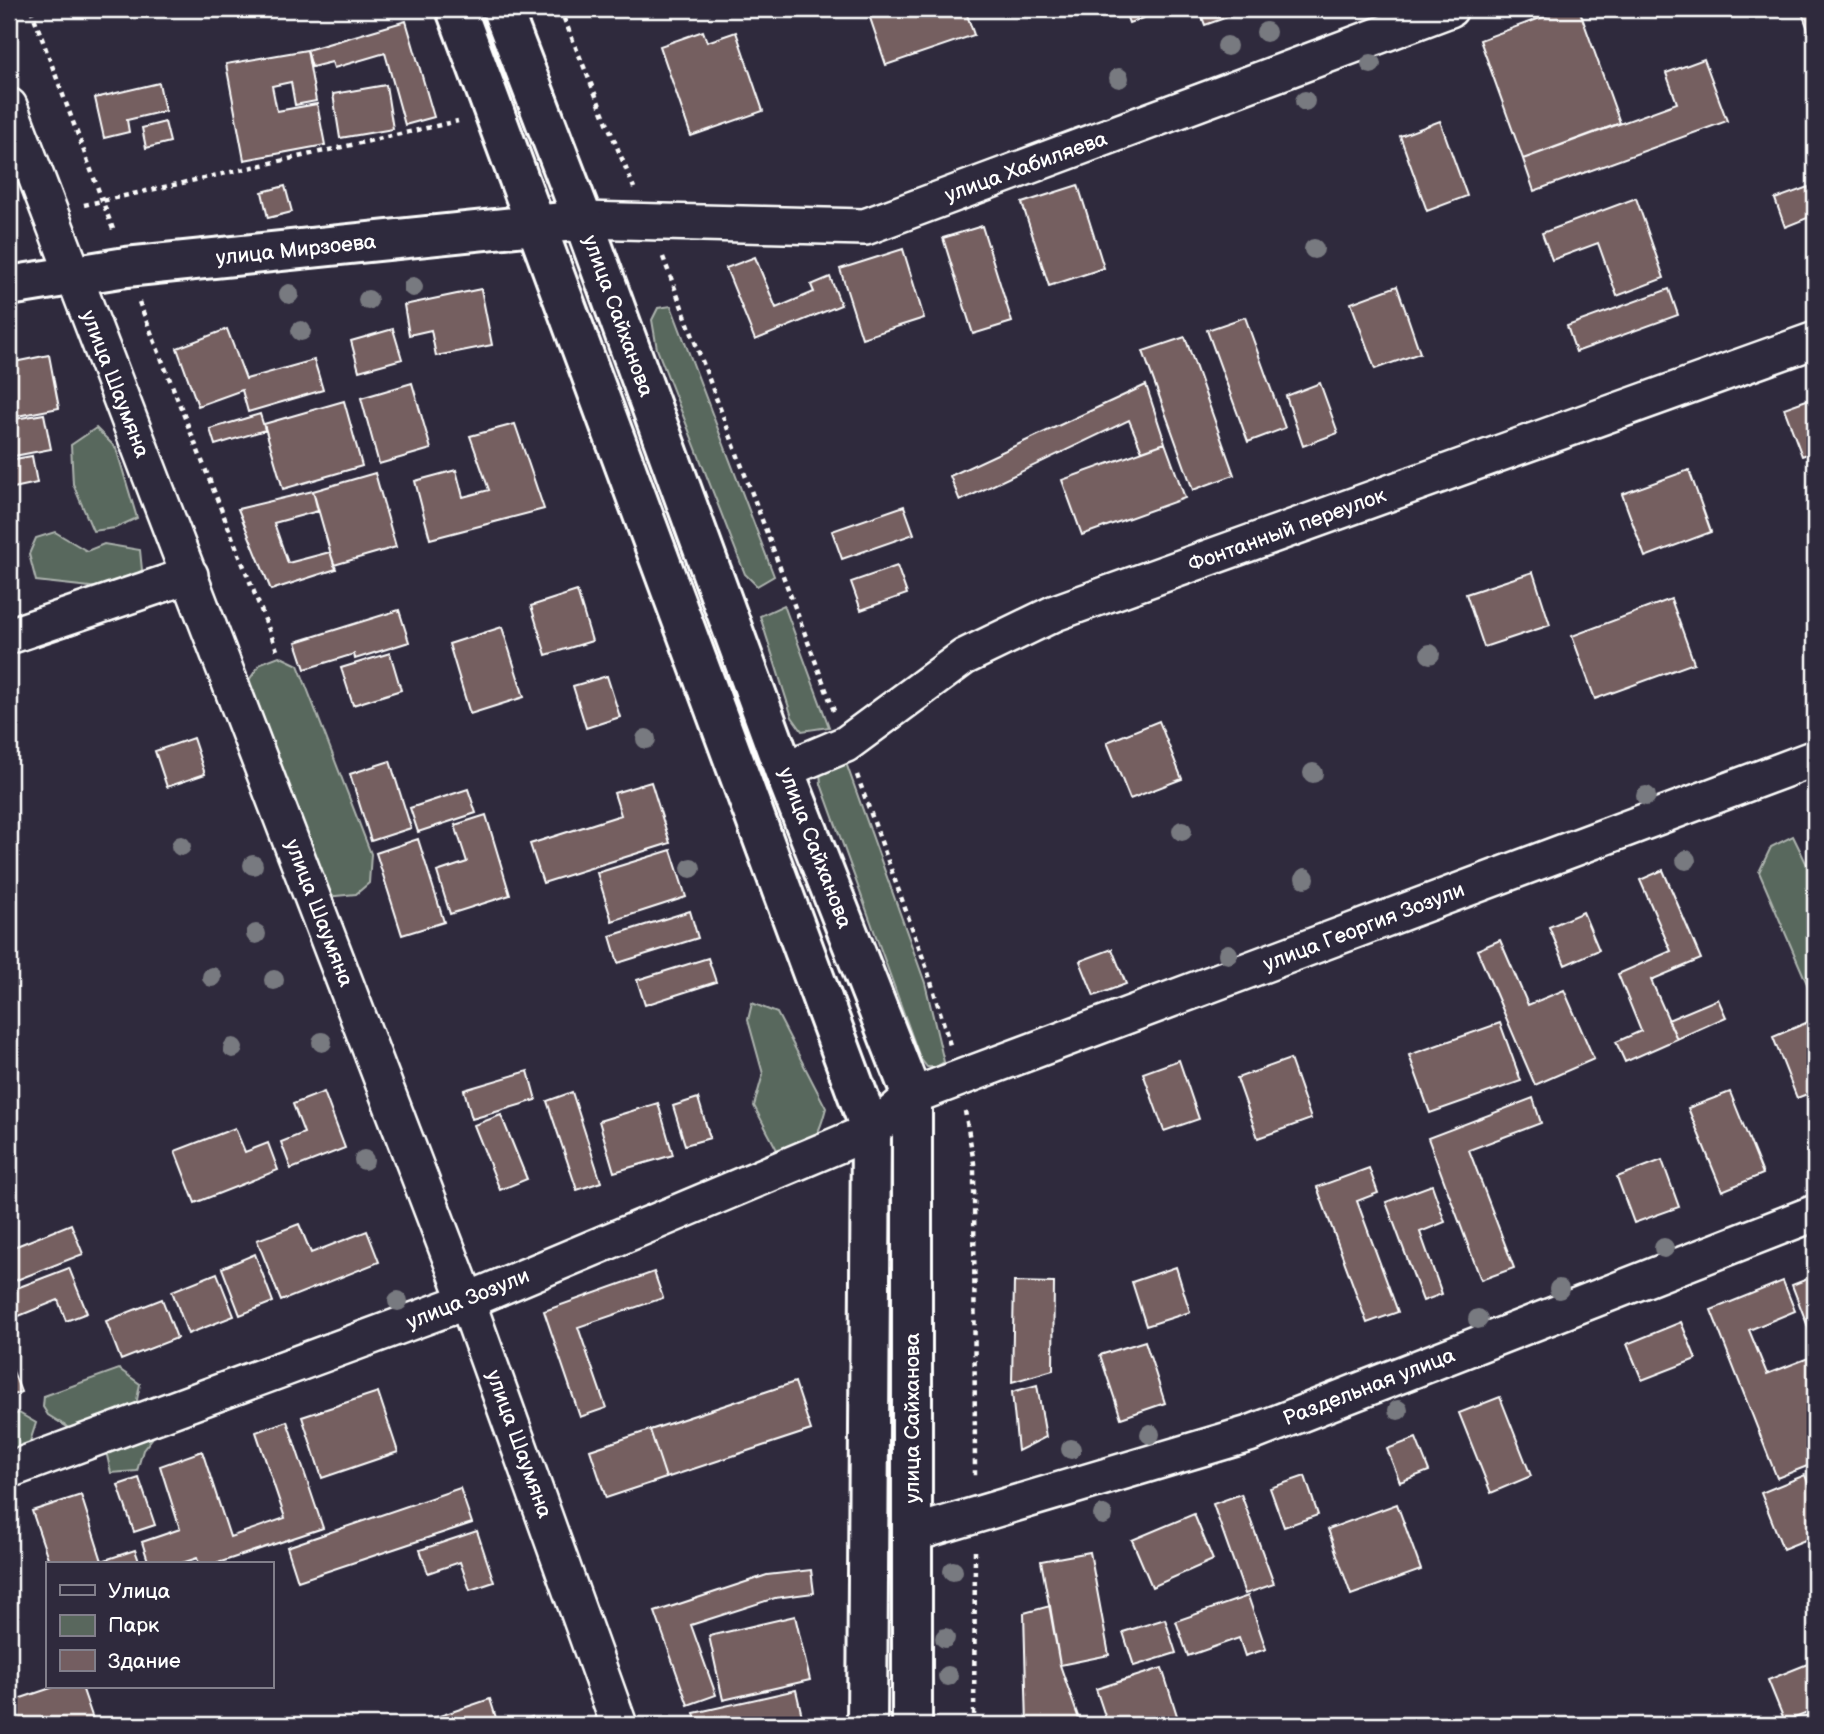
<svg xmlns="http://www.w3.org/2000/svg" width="1824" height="1734" viewBox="0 0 1824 1734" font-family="'Balsamiq Sans',sans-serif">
	<rect width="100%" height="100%" fill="#2f2a3d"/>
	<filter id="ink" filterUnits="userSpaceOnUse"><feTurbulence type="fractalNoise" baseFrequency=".0143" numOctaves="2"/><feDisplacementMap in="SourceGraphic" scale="14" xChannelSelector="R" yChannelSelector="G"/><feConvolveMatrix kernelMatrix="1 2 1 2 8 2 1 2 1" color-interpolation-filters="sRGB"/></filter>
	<g filter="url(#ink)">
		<path fill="#59675d" stroke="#acb3ae" stroke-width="2" d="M671,306l103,270 -17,10 -12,-12 -88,-225 -5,-29 6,-12z
			M96,428l20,20 21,70 -22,10 -22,3 -20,-47 -2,-39z
			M55,532l32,19 17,-7 36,6 2,20 -25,20 -81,-9 -7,-27 7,-16z
			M784,605l45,122 -27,4 -10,-14 -32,-101z
			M279,656l19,9 73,189 -2,29 -13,11 -30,3 -79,-214 14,-20z
			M839,758l7,5 79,220 19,79 -8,5h-9l-7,-9 -99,-274 -1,-12z
			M1793,836l22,45v114l-4,-2 -52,-121 12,-25z
			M752,1003l25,10 49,95c-9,34 -14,39 -49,42l-23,-44 9,-32 -15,-54z
			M119,1369l21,15 -3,16 21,31 -15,19 -6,21 -26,2 -5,-22 -58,-36 -5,-8 1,-11z
			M19,1413l17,10 -10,31 -17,5v-43z"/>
		<path fill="#745e61" stroke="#fff" stroke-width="2" d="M867,9h98l9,26 -88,30z
			M1124,9h44l-39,14z
			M1199,9h38l2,4 -34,12z
			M1565,9h14l41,114 -97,36 -43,-119z
			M1815,9v39l-13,-35z
			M406,21l28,96 -29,8 -20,-72 -51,15 -2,-6 -20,5 -5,-17z
			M703,31l4,11 29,-10 27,79 -72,25 -31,-90z
			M307,50l9,51 -21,4 -4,-23 -19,4 5,25 40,-7 8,41 -81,15 -18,-96z
			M1704,59l23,62 -193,70 -11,-32 154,-56 -11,-30z
			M159,83l6,28 -38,9 2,12 -25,6 -9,-40z
			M386,85l7,44 -53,9 -7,-44z
			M1440,121l27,75 -40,15 -27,-75z
			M165,122l5,20 -24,6 -4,-20z
			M1078,185l26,83 -55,18 -27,-83z
			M285,186l7,26 -24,6 -6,-26z
			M1808,187l7,28 -30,12 -10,-28z
			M1636,198l28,80 -47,18 -19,-53 -46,17 -10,-27z
			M982,226l30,96 -39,12 -30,-96z
			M903,249l21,69 -62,20 -22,-69z
			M755,257l21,51 38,-16 -3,-7 19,-8 11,28 -86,35 -29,-72z
			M1397,286l23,67 -45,16 -24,-66z
			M481,289l11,56 -56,11 -5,-26 -22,5 -5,-30z
			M1669,289l9,26 -102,37 -9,-26z
			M1245,317l40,111 -37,14 -41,-112z
			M227,329l19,50 68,-19 9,30 -75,22 -6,-22 -44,16 -21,-58z
			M393,329l9,30 -43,12 -8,-30z
			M1185,337l49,138 -41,15 -50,-139z
			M49,355l10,53 -42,8 -8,-53z
			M412,383l19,66 -52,15 -18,-66z
			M1320,383l18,50 -35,13 -17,-50z
			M1146,385l19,58 -23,8 -13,-31 -169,81 -10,-25z
			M1815,397v54l-13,5 -18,-48z
			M344,401l18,65 -79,23 -19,-65z
			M44,414l7,35 -42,8v-37z
			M260,414l5,16 -50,15 -5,-16z
			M515,424l29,85 -114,30 -15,-58 41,-11 7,27 26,-7 -19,-54z
			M1165,443l20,55 -103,37 -20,-55z
			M32,456l5,27 -28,6v-29z
			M1689,470l22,62 -66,25 -23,-63z
			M375,473l21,74 -62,18 -21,-74z
			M313,491l5,20 -44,12 14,40 42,-11 6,17 -65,21 -33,-81z
			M904,506l10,28 -72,25 -10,-28z
			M897,566l10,28 -46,16 -10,-28z
			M1533,572l17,53 -66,22 -18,-53z
			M577,591l15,50 -46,14 -15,-49z
			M1671,599l23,64 -99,36 -23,-63z
			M399,610l10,32 -54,17 -1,-5 -49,15 -9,-27z
			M502,627l22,70 -54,17 -21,-70z
			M390,653l11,37 -48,15 -12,-37z
			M607,676l13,41 -34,11 -13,-42z
			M1159,721l23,58 -52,20 -23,-57z
			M193,738l12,36 -38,13 -12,-36z
			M390,761l21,67 -40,13 -21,-67z
			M651,782l19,61 -127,40 -13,-39 91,-29 -7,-22z
			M468,789l8,24 -58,19 -8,-24z
			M486,815l24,80 -60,19 -13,-42 30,-10 -12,-37z
			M418,839l26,83 -42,13 -26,-82z
			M671,850l15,47 -74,24 -15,-48z
			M1663,870l38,89 -50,21 26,59 -52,23 -9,-20 25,-11 -23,-57 53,-23 -31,-71z
			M690,911l8,27 -80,25 -8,-27z
			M1583,912l16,38 -34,15 -16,-38z
			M1500,940l28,65 36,-15 30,69 -59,26 -58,-135z
			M1112,949l14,35 -32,12 -14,-35z
			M708,958l8,24 -71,23 -8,-25z
			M1718,999l8,18 -49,22 -9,-19z
			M1815,1019v72l-18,7 -24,-61z
			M1500,1023l21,58 -91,32 -21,-58z
			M1290,1059l21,60 -53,19 -21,-60z
			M1179,1060l20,59 -35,12 -21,-58z
			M528,1071l8,29 -64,19 -8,-29z
			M324,1092l21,56 -54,21 -10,-27 23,-9 -11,-29z
			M572,1092l29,90 -24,8 -30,-89z
			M1730,1092l33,82 -41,17 -34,-83z
			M698,1098l12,40 -25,7 -12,-39z
			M1533,1098l8,25 -72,27 45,118 -33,12 -53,-142z
			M658,1103l15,52 -59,17 -15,-51z
			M501,1115l26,64 -27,11 -26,-65z
			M235,1128l10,24 23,-9 10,27 -83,33 -20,-52z
			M1662,1160l17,47 -45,16 -17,-46z
			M1369,1168l9,25 -21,8 41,111 -31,11 -50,-136z
			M1432,1185l13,37 -25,10 22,62 -19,7 -37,-99z
			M71,1224l12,30 -74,29v-34z
			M299,1224l12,29 56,-22 12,31 -98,39 -24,-61z
			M255,1254l18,48 -33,13 -18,-47z
			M1176,1267l14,45 -44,14 -14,-44z
			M69,1268l18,45 -21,8 -8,-21 -49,20v-29z
			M654,1272l9,26 -85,29 28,81 -26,9 -36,-106z
			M217,1273l17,43 -46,18 -16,-43z
			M1815,1276v69l-23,-60z
			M1783,1281l12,30 -46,19 18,44 44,-17 4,10v96l-38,15 -66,-168z
			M1014,1282l40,1 -1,87 -41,12z
			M162,1299l15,39 -56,22 -15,-39z
			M1681,1322l15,37 -54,21 -15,-36z
			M1145,1341l20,62 -44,15 -21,-63z
			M9,1361l12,31 -12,5z
			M795,1382l16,48 -145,48 -16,-48z
			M1037,1385l9,52 -28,14 -6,-59z
			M378,1392l20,60 -76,26 -20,-61z
			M1500,1397l31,79 -40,17 -32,-80z
			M287,1421l36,107 -108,36h-16l-2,-6 -18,6h-30l-7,-22 38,-13 -20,-63 42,-15 28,86 55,-19 -29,-86z
			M650,1430l16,48 -60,20 -16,-48z
			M1416,1438l13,33 -29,11 -13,-33z
			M1805,1475l10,25v36l-32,13 -22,-56z
			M1305,1476l13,39 -34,12 -14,-39z
			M139,1478l16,47 -21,7 -16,-47z
			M460,1488l12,35 -174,58 -11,-34z
			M1241,1494l33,90 -29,10 -32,-90z
			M81,1495l21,66 33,-11 5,14h-90l-18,-53z
			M1397,1504l24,66 -70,25 -23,-66z
			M1194,1514l19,46 -61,27 -20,-47z
			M477,1531l17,51 -24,8 -10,-28 -32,11 -8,-23z
			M1090,1552l19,103 -49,10 -19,-104z
			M811,1570l3,23 -39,5 -84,27 25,70 -28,10 -33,-93 112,-37z
			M1248,1596l18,53 -21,7 -6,-18 -51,18 -12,-35z
			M1050,1606l10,59 21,60h-54l-3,-112z
			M795,1616l15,64 -87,20 -14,-64z
			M1165,1619l11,34 -42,13 -11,-34z
			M1815,1661v49l-30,12 -17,-42z
			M1162,1668l18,57h-72l-12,-36z
			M54,1687h28l12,35 -11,3h-73l-1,-23z
			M796,1690l8,35h-107l-3,-12z
			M490,1699l8,25 -85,1z
			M144,1716l3,9h-29z
			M532,1717l2,8h-26z"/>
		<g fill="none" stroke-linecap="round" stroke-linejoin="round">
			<defs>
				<path id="minor" d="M9,106l458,1195 152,424
					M583,220l282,7 585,-218
					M9,636l181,-61
					M784,770l62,-26 118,-87 91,-44 760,-273
					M9,1470l458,-169 404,-170 41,-35 903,-338
					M912,1534l337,-100 566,-221"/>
				<path id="tertiary" d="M9,286l117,-19 457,-47"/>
				<path id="primary" d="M456,9l415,1122 -4,594
					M502,9l81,211 201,550 128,326v629"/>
			</defs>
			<use href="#minor" stroke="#fff" stroke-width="40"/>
			<use href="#tertiary" stroke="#fff" stroke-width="44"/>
			<use href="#primary" stroke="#fff" stroke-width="44"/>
			<path stroke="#fff" stroke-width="4.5" stroke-dasharray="5 5" stroke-linecap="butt" d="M31,9l83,223
				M560,9l74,179
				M84,205l374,-84
				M663,257l171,454
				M139,302l138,348
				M857,775l71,197 22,73
				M965,1111l9,52 1,316
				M974,1725l1,-174"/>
			<use href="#minor" stroke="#2f2a3d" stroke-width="35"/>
			<use href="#tertiary" stroke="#2f2a3d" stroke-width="38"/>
			<use href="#primary" stroke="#2f2a3d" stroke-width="38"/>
		</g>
		<g fill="#787a80">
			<circle cx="1266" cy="32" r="10"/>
			<circle cx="1227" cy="46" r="10"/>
			<circle cx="1371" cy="64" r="10"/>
			<circle cx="1119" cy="78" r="10"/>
			<circle cx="1305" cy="101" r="10"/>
			<circle cx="1314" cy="249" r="10"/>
			<circle cx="413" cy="287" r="10"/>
			<circle cx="289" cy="294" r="10"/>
			<circle cx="368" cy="300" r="10"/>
			<circle cx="301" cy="331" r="10"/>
			<circle cx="1430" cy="654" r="10"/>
			<circle cx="646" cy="739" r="10"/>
			<circle cx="1313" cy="773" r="10"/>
			<circle cx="1646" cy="796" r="10"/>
			<circle cx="1182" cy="831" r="10"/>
			<circle cx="181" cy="846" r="10"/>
			<circle cx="1686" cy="860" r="10"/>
			<circle cx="253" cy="865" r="10"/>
			<circle cx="691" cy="868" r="10"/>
			<circle cx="1305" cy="878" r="10"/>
			<circle cx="256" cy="934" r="10"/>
			<circle cx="1228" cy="954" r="10"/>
			<circle cx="212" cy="977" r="10"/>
			<circle cx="274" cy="980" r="10"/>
			<circle cx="322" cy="1042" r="10"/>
			<circle cx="233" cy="1048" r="10"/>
			<circle cx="364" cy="1160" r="10"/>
			<circle cx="1664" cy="1248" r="10"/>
			<circle cx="1559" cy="1289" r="10"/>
			<circle cx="398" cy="1301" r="10"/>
			<circle cx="1478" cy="1319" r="10"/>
			<circle cx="1398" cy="1410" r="10"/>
			<circle cx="1150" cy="1434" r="10"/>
			<circle cx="1071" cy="1449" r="10"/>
			<circle cx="1103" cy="1515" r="10"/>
			<circle cx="953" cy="1571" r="10"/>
			<circle cx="945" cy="1638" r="10"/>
			<circle cx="948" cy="1676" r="10"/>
		</g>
	</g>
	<g text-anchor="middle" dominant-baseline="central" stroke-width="5" stroke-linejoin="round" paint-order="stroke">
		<g font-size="21" fill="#fff" stroke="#2f2a3d">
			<text transform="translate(1026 167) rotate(-20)">улица Хабиляева</text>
			<text transform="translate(296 250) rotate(-6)">улица Мирзоева</text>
			<text transform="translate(618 316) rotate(70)">улица Сайханова</text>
			<text transform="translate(115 384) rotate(69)">улица Шаумяна</text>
			<text transform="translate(1287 530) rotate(-20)">Фонтанный переулок</text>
			<text transform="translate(815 848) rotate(69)">улица Сайханова</text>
			<text transform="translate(319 913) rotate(69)">улица Шаумяна</text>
			<text transform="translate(1364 927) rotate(-21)">улица Георгия Зозули</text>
			<text transform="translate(468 1299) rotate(-22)">улица Зозули</text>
			<text transform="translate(1369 1387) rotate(-21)">Раздельная улица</text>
			<text transform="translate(912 1418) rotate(-90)">улица Сайханова</text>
			<text transform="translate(519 1444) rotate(70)">улица Шаумяна</text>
		</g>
	</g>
	<rect width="1824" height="1734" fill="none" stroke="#2f2a3d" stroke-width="35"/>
	<rect x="18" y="18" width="1789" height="1699" fill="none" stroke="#fff" stroke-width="2.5" filter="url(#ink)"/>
	<rect x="46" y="1562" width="228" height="126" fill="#2f2a3d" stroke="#827f8b" stroke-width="2"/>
	<rect x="60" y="1585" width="35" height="10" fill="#2f2a3d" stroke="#827f8b" stroke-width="2"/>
	<text x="108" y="1598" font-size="21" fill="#ffffff">Улица</text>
	<rect x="60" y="1615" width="35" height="21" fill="#59675d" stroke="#827f8b" stroke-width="2"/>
	<text x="108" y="1632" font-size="21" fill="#ffffff">Парк</text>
	<rect x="60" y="1650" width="35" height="21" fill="#745e61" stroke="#827f8b" stroke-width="2"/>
	<text x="108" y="1668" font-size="21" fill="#ffffff">Здание</text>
</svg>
